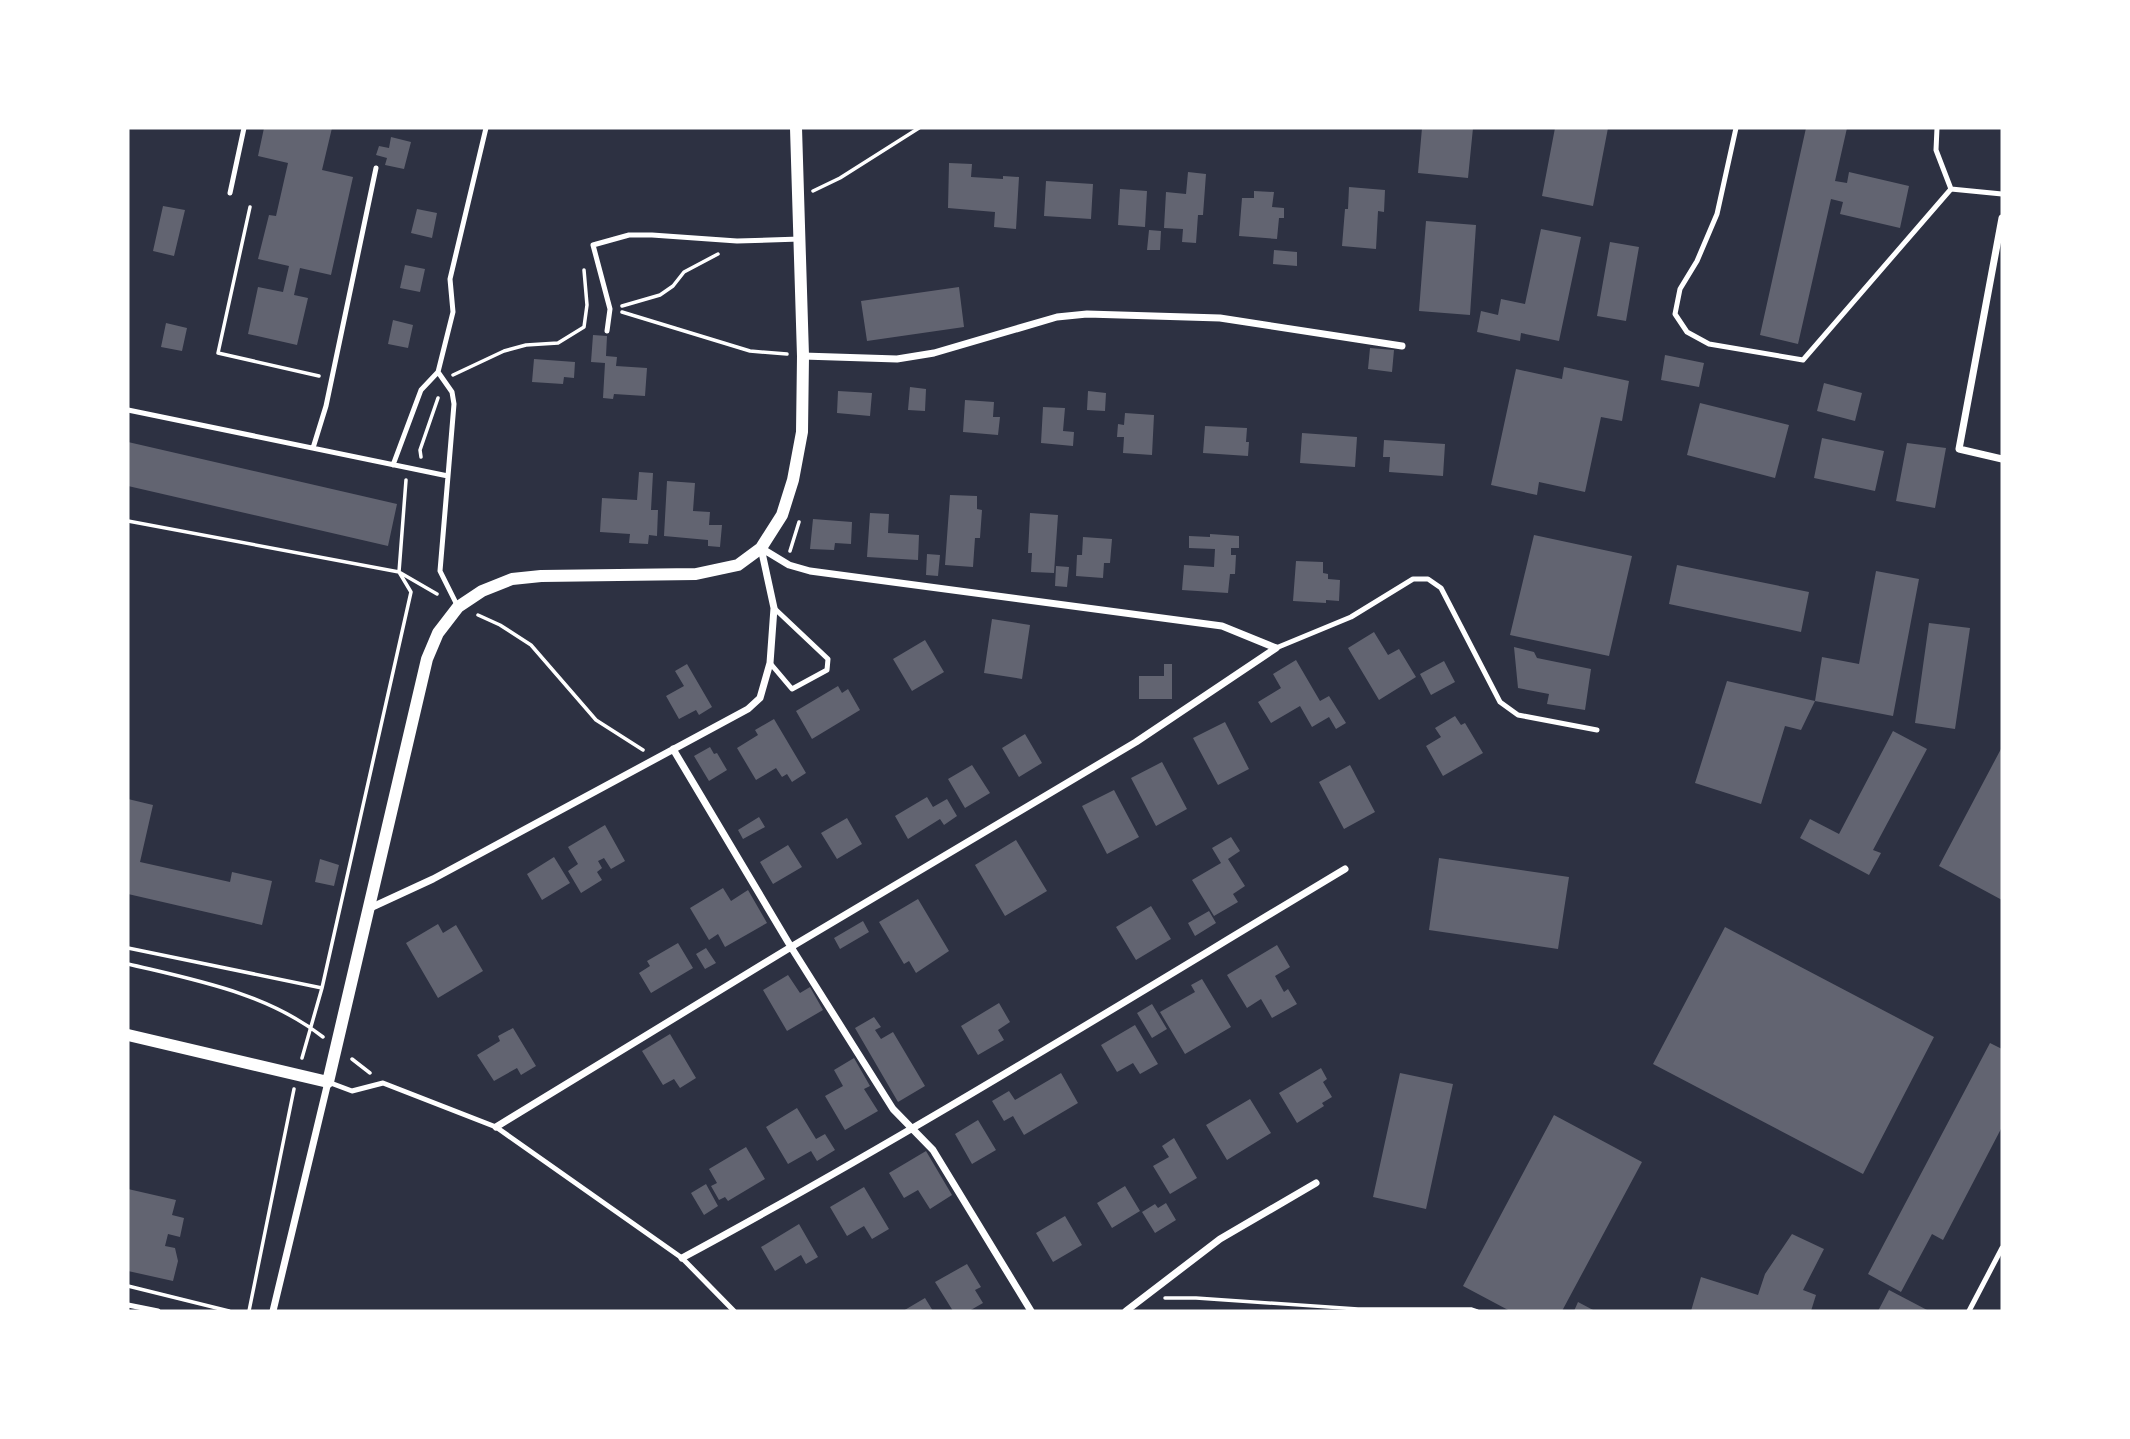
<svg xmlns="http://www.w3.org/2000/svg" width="2130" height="1439" viewBox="0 0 2130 1439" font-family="'PT Sans Narrow',sans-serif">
	<rect width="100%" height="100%" fill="#2d3142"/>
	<path fill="#626471" d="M264,128h68l-10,42 31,7 -22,98 -31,-7 -6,27 14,3 -11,47 -49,-11 10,-47 25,5 6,-26 -31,-7 11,-44 7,1 12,-53 -30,-7z
		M1422,128h51l-5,50 -50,-5z
		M1555,128h53l-15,78 -51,-10z
		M1806,128h41l-12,53 12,2 2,-11 60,14 -9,42 -60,-14 3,-12 -12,-3 -33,145 -38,-9z
		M391,137l20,5 -7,27 -19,-4 2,-7 -11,-3 3,-9 10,2z
		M949,163l23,1 -1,13 32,2v-3l16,1 -3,52 -22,-2 1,-15 -47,-4z
		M1188,172l18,2 -3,41h-5l-2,28 -14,-1 1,-13 -19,-1 2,-36 20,2z
		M1046,181l47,3 -2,35 -47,-3z
		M1349,187l36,3 -1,22 -6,-1 -2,38 -34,-3 3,-37h3z
		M1120,189l27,2 -2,36 -27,-2z
		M1254,191l20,1 -2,15 12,1v10h-5l-2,21 -38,-3 3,-38h12z
		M163,206l22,4 -11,46 -21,-5z
		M417,209l20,4 -5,25 -21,-5z
		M1426,221l50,4 -6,90 -51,-4z
		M1541,229l40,8 -22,104 -38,-8 -1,8 -43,-9 4,-21 17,4 3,-16 24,5z
		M1149,230l12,1 -1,19h-13z
		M1610,242l29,5 -13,74 -29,-5z
		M1274,250l23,2v14l-24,-2z
		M405,265l20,4 -5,23 -20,-4z
		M959,287l5,40 -97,14 -6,-40z
		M393,320l20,5 -5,23 -20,-4z
		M166,323l21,5 -5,23 -21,-4z
		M593,335l14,1 -1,20 11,1 -1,9 31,2 -2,28 -31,-2 -1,5 -10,-1 2,-35 -14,-1z
		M1370,348l24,2 -2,22 -24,-3z
		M1665,355l39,8 -5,24 -38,-7z
		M534,359l41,3 -1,16 -10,-1 -1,7 -31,-2z
		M1564,367l65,14 -7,40 -21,-4 -16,75 -46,-10 -2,13 -46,-10 25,-116 46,10z
		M1824,383l38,10 -7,28 -38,-10z
		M910,387l16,2 -1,22 -17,-1z
		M838,391l34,2 -2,23 -33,-3z
		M1088,391l18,2 -1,18 -18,-1z
		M965,400l29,2 -1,15h7l-2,18 -35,-3z
		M1700,403l89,22 -14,53 -88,-23z
		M1043,407l22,1 -2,23 11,1 -1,14 -32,-3z
		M1125,413l29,2 -2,40 -29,-2 1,-16h-7l1,-13 6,1z
		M1205,426l42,2 -1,14h3l-1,14 -45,-3z
		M1302,433l55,4 -2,30 -55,-4z
		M1822,438l62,13 -9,40 -61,-13z
		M1384,440l61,4 -2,32 -54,-4 1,-15h-7z
		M128,442l269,62 -9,42 -260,-60z
		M1907,443l39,5 -11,60 -39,-7z
		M639,472l14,1 -2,37h7l-1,26 -8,-1 -1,9 -19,-1 1,-9 -30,-2 2,-34 35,2z
		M667,481l28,2 -2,28 17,1 -1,13h13l-2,22 -12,-1v-6l-44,-4z
		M950,495l27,1v13l5,1 -2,28h-5l-2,29 -28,-2z
		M870,513l19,1 -1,19 31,2 -1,25 -51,-3z
		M1030,513l28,2 -4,58 -23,-1 1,-19h-4z
		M813,519l39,3 -1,22 -16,-1 -1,7 -24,-1z
		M1210,534l29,2v12h-8v7h5l-1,19h-5l-2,19 -46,-3 2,-25 30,2 1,-18 -26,-1v-12l21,1z
		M1534,535l98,21 -23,100 -99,-21z
		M1083,537l29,2 -2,24h-6l-1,15 -27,-2 1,-21h5z
		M927,554l13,1 -2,21 -12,-1z
		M1296,561l27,1v11l5,1v5l12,1 -1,21 -13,-1v3l-33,-2z
		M1677,565l132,27 -8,40 -132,-28z
		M1056,566l13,1 -2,20 -12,-1z
		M1876,571l43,8 -26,137 -78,-15 7,-44 37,7z
		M992,619l38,6 -8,54 -38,-6z
		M1929,623l41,5 -15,101 -40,-6z
		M1374,632l14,23 11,-6 17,28 -37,23 -31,-52z
		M925,640l19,32 -32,19 -19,-32z
		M1514,647l20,5 3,6 54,11 -6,41 -38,-6 2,-10 -31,-6z
		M1296,660l24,41 9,-5 17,27 -10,6 -7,-12 -17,10 -12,-21 -29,17 -13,-21 23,-14 -8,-14z
		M1444,661l11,21 -24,13 -11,-21z
		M687,664l25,43 -13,8 -3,-5 -17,9 -13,-23 18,-10 -9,-15z
		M1164,664h8v35h-33v-23h25z
		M1727,681l88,20 -14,29 -16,-4 -24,78 -66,-21z
		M838,686l4,7 6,-4 12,21 -48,29 -16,-28z
		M1455,716l6,9 4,-2 18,30 -40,23 -17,-30 15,-9 -6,-9z
		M774,719l32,54 -14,9 -5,-8 -5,3 -6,-9 -20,12 -19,-32 21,-13 -3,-5z
		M1225,722l24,47 -31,16 -25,-47z
		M1893,731l34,18 -54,101 8,3 -12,22 -69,-37 10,-19 29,15z
		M1025,734l17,29 -23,14 -17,-29z
		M710,747l4,7 3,-1 10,17 -18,11 -15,-25z
		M2002,747v153l-63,-34z
		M1162,762l25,47 -31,17 -25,-48z
		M972,765l18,28 -25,15 -17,-29z
		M1350,765l25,47 -31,17 -25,-47z
		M1114,790l25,47 -32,17 -25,-48z
		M927,797l6,10 14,-8 10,17 -13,9 -4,-6 -32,20 -13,-23z
		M128,799l25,6 -13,57 90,20 2,-10 40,9 -10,44 -134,-31z
		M759,817l6,10 -22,12 -5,-9z
		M847,818l15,26 -25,15 -16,-26z
		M605,825l20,36 -14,8 -7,-11 -6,3 4,7 -5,4 5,8 -21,13 -13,-22 10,-7 -10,-17z
		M1231,837l9,14 -12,8 17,27 -12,8 5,8 -24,14 -22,-36 29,-17 -9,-15z
		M1016,840l31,51 -42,25 -30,-51z
		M788,845l14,22 -29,17 -13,-22z
		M554,857l16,26 -28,17 -15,-26z
		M1439,858l130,19 -11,72 -129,-19z
		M320,859l19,6 -5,21 -19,-4z
		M723,888l8,13 17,-11 19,33 -42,24 -7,-13 -9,6 -19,-32z
		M918,899l31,52 -33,22 -7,-12 -5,3 -25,-42z
		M1151,906l20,33 -35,21 -20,-33z
		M1209,911l7,12 -21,13 -7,-13z
		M863,921l6,11 -29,17 -6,-11z
		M438,924l5,9 13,-8 27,46 -45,27 -32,-55z
		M1725,927l209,110 -71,137 -210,-110z
		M678,943l15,25 -42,25 -12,-20 11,-7 -3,-5z
		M1277,945l13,22 -15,9 9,16 4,-3 9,15 -25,14 -11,-19 -14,9 -20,-33z
		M706,948l10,15 -11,6 -9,-15z
		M788,975l12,18 10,-6 13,23 -36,21 -24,-41z
		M1202,979l29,48 -46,27 -25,-42 35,-20 -4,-7z
		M999,1003l11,19 -12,8 6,10 -26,15 -17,-29z
		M1152,1004l15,25 -15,9 -15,-25z
		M874,1017l7,10 -6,3 6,9 12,-7 32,54 -27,16 -43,-74z
		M1135,1025l23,39 -18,10 -7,-11 -16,9 -16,-27z
		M513,1028l23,38 -15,9 -4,-7 -23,13 -17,-26 23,-14 -2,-5z
		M670,1034l26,44 -16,10 -6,-9 -11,6 -21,-34z
		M1990,1043l12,6v78l-59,113 -11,-6 -31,58 -33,-18z
		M854,1058l16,28 -6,3 14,22 -33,19 -20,-34 18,-10 -9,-16z
		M1321,1068l6,11 -4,3 9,15 -10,6 2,3 -27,17 -18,-30z
		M1061,1073l17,30 -54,32 -11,-19 -9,5 -12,-20 17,-10 6,9z
		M1400,1073l53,11 -27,125 -53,-12z
		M1250,1099l21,34 -44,27 -21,-35z
		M797,1108l19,31 9,-5 10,16 -18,11 -6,-10 -23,13 -22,-37z
		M1554,1115l88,47 -80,149h-52l-47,-25z
		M978,1120l18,30 -24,14 -17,-30z
		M1174,1138l23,40 -27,16 -17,-28 16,-9 -7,-11z
		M746,1147l19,32 -37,22 -3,-4 -6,3 -8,-14 6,-3 -8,-14z
		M926,1151l26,44 -22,14 -12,-19 -14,8 -15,-25z
		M706,1184l12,22 -14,9 -13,-22z
		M1125,1186l15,25 -28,17 -15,-25z
		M864,1187l25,42 -17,10 -8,-13 -17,10 -17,-29z
		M128,1189l48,11 -4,15 12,3 -4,19 -12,-3 -3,12 10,2 3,13 -5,20 -45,-10z
		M1166,1203l10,17 -21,13 -13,-21 13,-8 3,4z
		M1065,1216l17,29 -29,17 -17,-29z
		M799,1224l19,33 -12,7 -5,-9 -26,16 -14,-24z
		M1792,1234l32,15 -21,41 13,5 -5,16h-120l10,-34 57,18 7,-21z
		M967,1264l14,23 -6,3 8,13 -14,8h-16l-18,-29z
		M1889,1290l40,21h-51z
		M925,1298l8,13h-30z
		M1578,1302l17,9h-21z"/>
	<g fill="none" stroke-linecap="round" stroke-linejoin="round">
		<path stroke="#fff" stroke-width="3.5" d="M813,191l27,-13 79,-50
			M250,207l-32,146 101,23
			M622,306l38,-11 13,-9 11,-14 34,-18
			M622,312l128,39 37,3
			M453,375l51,-24 22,-6 32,-2 26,-16 3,-22 -3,-35
			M421,457l-1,-7 18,-52
			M128,521l271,51 38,22
			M790,551l9,-29
			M478,615l22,10 31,20 65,75 47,30
			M128,948l194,40
			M128,964c67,16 139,29 195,73
			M302,1058l20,-70 89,-396 -12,-20 7,-92
			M352,1059l18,14
			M128,1286l101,25
			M1165,1298h31l162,11h113l6,2
			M249,1311l45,-222"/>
		<path stroke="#fff" stroke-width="5" d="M1736,128l-19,86 -20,47 -17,28 -5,25 12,18 22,12 94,16 148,-171 51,5
			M1937,128l-1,22 15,39
			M230,193l14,-65
			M607,331l3,-22 -17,-64 36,-10h23l85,6 63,-2
			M438,372l14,20 2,12 -6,72
			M128,410l320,66 -8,95 18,36
			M313,448l13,-42 50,-238
			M393,465l28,-75 17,-18 15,-60 -3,-33 36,-151
			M1276,648l75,-31 62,-38h15l13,9 59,114 18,13 79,15
			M770,663l22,26 35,-19 1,-11 -54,-51
			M328,1082l24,9 31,-8 113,44 186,131 52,53
			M128,1305l30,6
			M1969,1311l33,-63"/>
		<path stroke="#fff" stroke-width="7" d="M2002,218l-43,231 43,10
			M803,356l94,3 37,-6 123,-36 30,-3 133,4 182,28
			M761,548l28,17 21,6 412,55 54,22
			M673,749l118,198 102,162 40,41 98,161
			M368,909l65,-30 315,-170 12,-11 10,-35 4,-55 -13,-60
			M496,1127l295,-180 345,-205 140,-94
			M682,1258c226,-122 443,-257 663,-389
			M273,1311l55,-229
			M1126,1311l94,-72 96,-56"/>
		<path stroke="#fff" stroke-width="12" d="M128,1035l200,47 99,-423 11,-26 20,-26 24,-16 30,-12 29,-3 155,-2 42,-9 23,-17 21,-33 11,-35 9,-48 1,-76 -7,-228"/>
	</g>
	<rect width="2130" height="1439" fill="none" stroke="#ffffff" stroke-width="259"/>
</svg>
